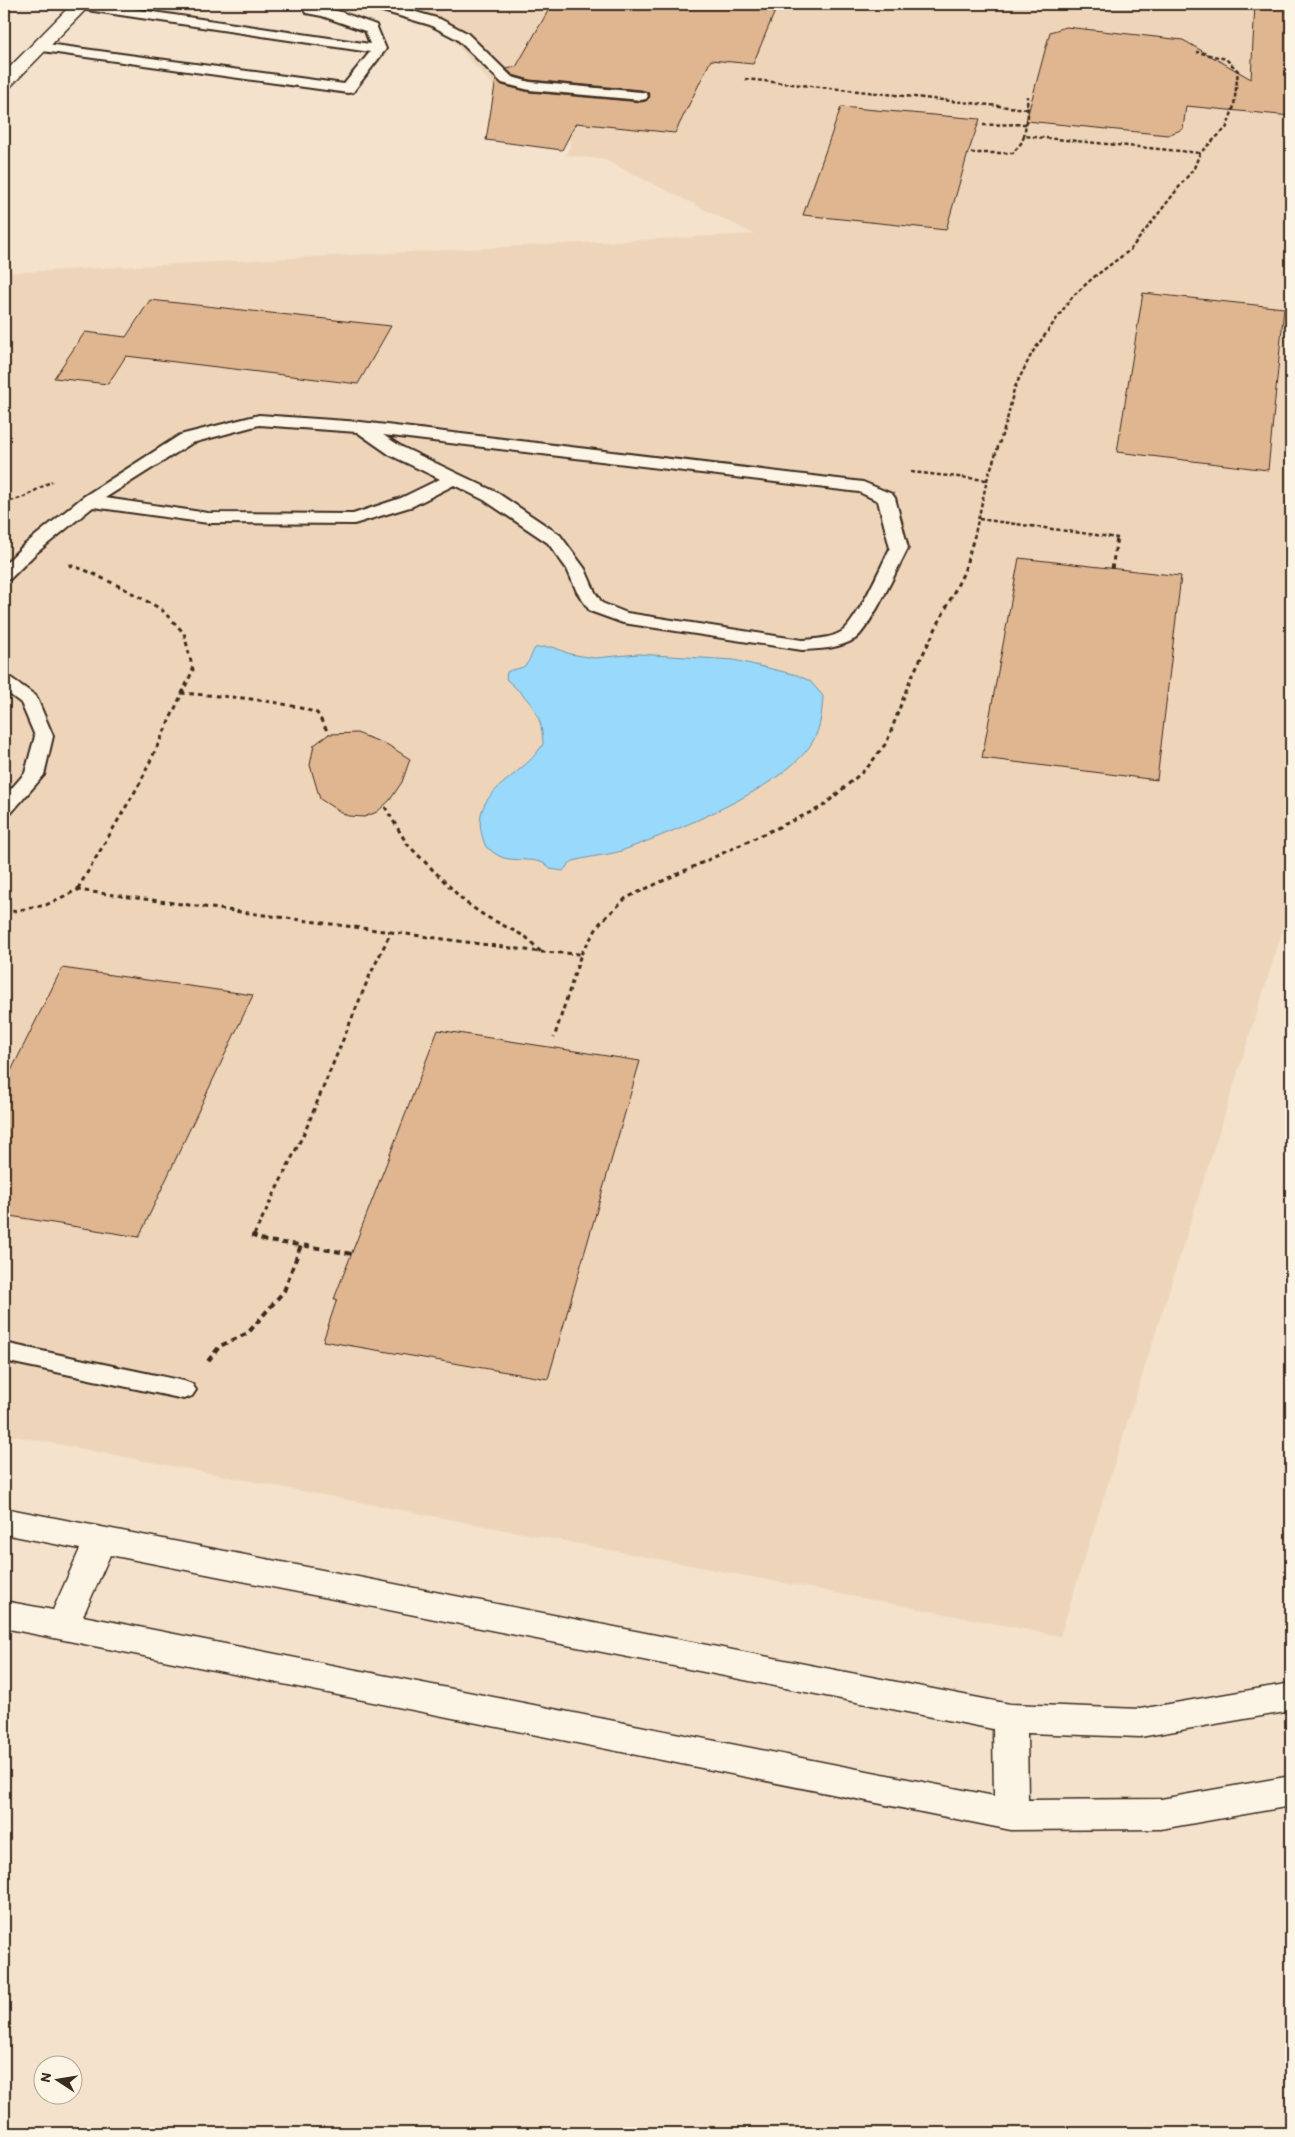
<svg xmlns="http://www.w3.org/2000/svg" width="1295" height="2137" viewBox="0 0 1295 2137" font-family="Itim,sans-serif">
	<rect width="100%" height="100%" fill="#f4e2cc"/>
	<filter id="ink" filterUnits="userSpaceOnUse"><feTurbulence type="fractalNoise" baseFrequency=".02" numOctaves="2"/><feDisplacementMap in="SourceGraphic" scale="10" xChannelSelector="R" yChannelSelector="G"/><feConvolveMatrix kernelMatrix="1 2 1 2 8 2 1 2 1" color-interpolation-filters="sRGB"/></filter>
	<g filter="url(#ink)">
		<path fill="#eed5ba" d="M352,4h939v900l-231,732 -1056,-202v-1161l750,-39 -149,-74 -39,-5 6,-14 -50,-18 -28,-36 -48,-54z"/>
		<path fill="#99d9fb" stroke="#7393a3" d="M544,647h9l17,7 25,4 43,-4 96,6 63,15 13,6 13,15c-1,15 -2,31 -10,45 -25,46 -143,92 -192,110 -11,4 -45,7 -51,12 -3,2 -5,6 -7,8l-12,-2c-11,-13 -32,-7 -47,-11 -7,-2 -12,-7 -18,-11 -24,-56 33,-64 57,-103 -1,-33 -14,-44 -37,-65l1,-7c5,-3 7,-2 13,-4 9,-2 10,-12 15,-20z"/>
		<path fill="#e0b691" stroke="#3b2a1e" d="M552,4h226l-25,60 -42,-4 -36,73 -99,-10 -14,27 -76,-10 10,-61 6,6 27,7 112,10 5,-1 4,-4 -2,-5 -7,-2 -111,-10 -17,-5 -7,-6 10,-2z
			M1255,4h36v112l-105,-10 -3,23 -15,6 -142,-14 24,-89 16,-5 117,13 68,39z
			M841,107l139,12 -12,34 -22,77 -143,-15z
			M1143,293l141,15 -16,162 -151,-18z
			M150,300l241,26 -33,58 -232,-28 -18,28 -54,-6 31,-46 41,5z
			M1019,558l162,18 -24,204 -175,-22z
			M357,733l31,12 22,14 -8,23 -12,18 -13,12 -13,5 -16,-1 -11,-6 -17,-11 -10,-34 4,-20 15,-11z
			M62,968l191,27 -114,242 -135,-22v-130z
			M438,1030l202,31 -92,318 -225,-38 14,-42h-3z"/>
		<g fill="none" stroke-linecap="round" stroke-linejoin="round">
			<defs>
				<path id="lane" d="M74,4h25l271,40 -5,-13 -43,-15 -16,-3 -2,-3 2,-3c18,-4 52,12 70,18l10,24 -33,43 -5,1 -313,-43 -2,-3 2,-3 5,-1 304,41 26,-32 -290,-43 -5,-1z
					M367,4h21l52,15 27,14 45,44 18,5 111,10 5,1 2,3 -2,3 -5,1 -112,-10 -27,-7 -45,-44 -27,-14 -61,-18z
					M259,415l102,7 502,60 29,12 3,4 13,50c-10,19 -38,81 -53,91 -17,10 -35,10 -53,11l-179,-27 -33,-12 -13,-19 -10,-23 -19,-26 -64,-43 -30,-15 -41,21 -59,18 -146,-1 -115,-16 -58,47 -25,25 -6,1v-15l19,-19 60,-49 97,-62zM259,425l98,7 33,23 50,24 -39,19 -48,16 -145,-1 -103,-15 87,-55zM383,435l476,57 19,9 12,47c-9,19 -32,70 -46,82 -12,9 -29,9 -42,10l-175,-27 -25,-10 -7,-11 -10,-23 -25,-34 -64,-43 -94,-45z
					M4,676l7,2 25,18 17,40 -9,39 -33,38 -7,2v-18l21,-24 10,-37 -14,-33 -17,-13z
					M4,1343l180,38 8,3 4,6 -4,6 -8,3 -180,-38z"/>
				<path id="street" d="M4,1508l1006,196 130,5 151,-26v28l-151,26 -113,-4 1,67 133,-1 130,-23v30l-130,23 -150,1 -1007,-202v-27l49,9 27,-61 -76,-15zM110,1555l883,174 1,67 -911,-180z"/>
				<path id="secondary" d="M72,4h19l-81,83 -6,1v-15z"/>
			</defs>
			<use href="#lane" stroke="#3b2a1e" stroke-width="4"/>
			<use href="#street" stroke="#3b2a1e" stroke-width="3"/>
			<use href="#secondary" stroke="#3b2a1e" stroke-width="3"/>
			<path stroke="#3b2a1e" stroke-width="2.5" stroke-dasharray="4 2.5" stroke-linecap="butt" d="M745,79l282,30
				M1026,124l2,-5 -1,-23
				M983,125l43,-1 -2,12
				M971,153h42l9,-11 2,-6 176,17
				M911,472l76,8
				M4,503l20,-6 28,-16
				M979,519l139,19
				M974,538l13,-58 20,-60 7,-31 18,-36 41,-57 21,-19 36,-27 64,-82 6,-15 27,-26 7,-21 4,-35 -12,-12 -29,-7"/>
			<path stroke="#3b2a1e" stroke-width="3" stroke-dasharray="4.5 4" stroke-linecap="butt" d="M69,565l16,5 36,17 40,22 23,24 9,37 -53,113 -63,107
				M1112,569l5,-32
				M181,693c46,4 92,5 136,20l12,21
				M4,913l42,-8 31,-15 314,42
				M541,952l40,2 -27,84
				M581,954l19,-31 26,-25 196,-91 45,-39 20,-26 23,-62 54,-108 10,-35
				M254,1235l52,-106 63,-152 22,-45 150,20 -15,-15 -41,-21 -20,-14 -58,-58 -22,-37"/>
			<path stroke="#3b2a1e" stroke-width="4" stroke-dasharray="6 4.5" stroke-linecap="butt" d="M254,1234l-1,2 13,5 35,4
				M208,1361l12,-15 28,-13 36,-42 17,-46 51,9"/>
			<use href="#lane" fill="#fcf5e5" fill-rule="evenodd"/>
			<use href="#street" fill="#fcf5e5" fill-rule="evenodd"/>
			<use href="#secondary" fill="#fcf5e5" fill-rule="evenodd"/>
		</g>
	</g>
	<rect width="1295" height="2137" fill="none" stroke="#fcf5e5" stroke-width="20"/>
	<rect x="10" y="10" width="1275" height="2117" fill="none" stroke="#3b2a1e" stroke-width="2" filter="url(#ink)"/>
	<g transform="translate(58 2080) rotate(282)"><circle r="24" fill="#fcf5e5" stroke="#afa495"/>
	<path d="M0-4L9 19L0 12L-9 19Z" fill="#3b2a1e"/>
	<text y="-8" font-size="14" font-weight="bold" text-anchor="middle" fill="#3b2a1e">N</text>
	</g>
</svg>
